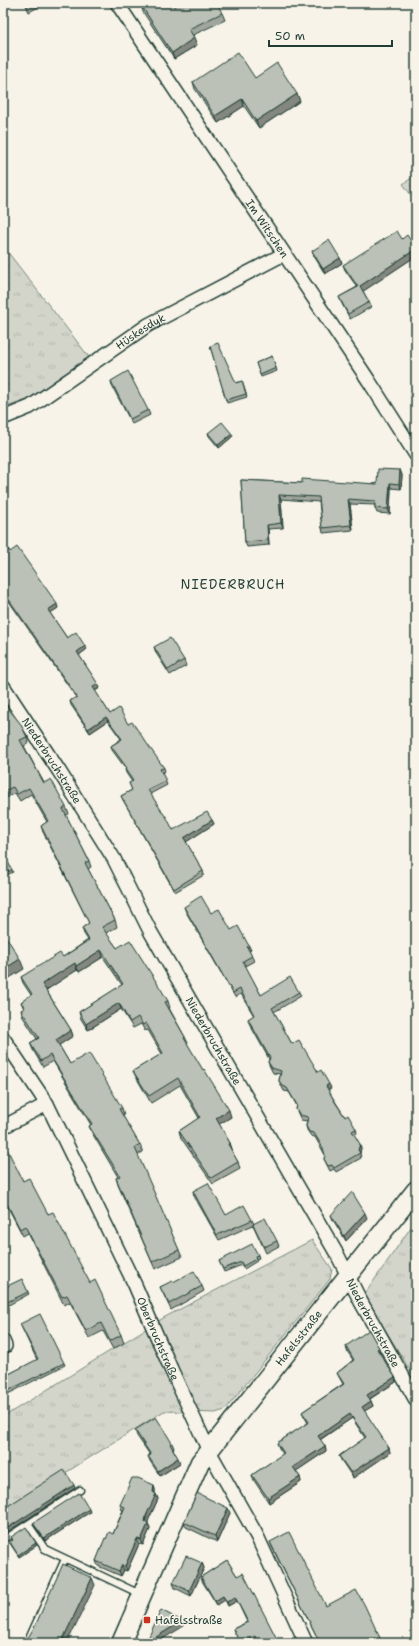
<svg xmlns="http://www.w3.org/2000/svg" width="419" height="1646" viewBox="0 0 419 1646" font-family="'Shantell Sans',sans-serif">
	<defs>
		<pattern id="grass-tufts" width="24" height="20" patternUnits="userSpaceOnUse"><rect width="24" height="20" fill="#d3d5ca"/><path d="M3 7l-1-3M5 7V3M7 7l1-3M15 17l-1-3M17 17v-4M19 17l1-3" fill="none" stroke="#b5b8ae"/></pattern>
	</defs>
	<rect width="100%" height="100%" fill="#f7f3e8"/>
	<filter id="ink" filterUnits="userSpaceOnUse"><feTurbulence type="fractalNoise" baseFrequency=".025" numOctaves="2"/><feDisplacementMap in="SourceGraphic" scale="8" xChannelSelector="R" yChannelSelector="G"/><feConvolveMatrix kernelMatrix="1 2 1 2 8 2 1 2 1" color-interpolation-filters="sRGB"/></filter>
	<g filter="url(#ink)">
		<path fill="url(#grass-tufts)" stroke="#79897f" d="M416,175v27l-13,-18z
			M3,246l86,111 -62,43 -24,8z
			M416,1220v160l-52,-85z
			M312,1240l20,29 -2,10 -105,131 -10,3 -51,-2 -161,101v-95l162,-100z"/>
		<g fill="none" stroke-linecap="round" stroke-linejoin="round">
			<defs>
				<path id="lane" d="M80,1490l-52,34 17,25 95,45
					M8,1537l20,-13
					M27,1643l38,-84"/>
				<g id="street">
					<path id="s1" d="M117,3l252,378 47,74"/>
					<path id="s2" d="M3,418l27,-11 118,-82 136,-71"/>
					<path id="s3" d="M3,686l56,85 55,88 36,72 188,325 23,46 55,98"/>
					<path id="s4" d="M3,1038l44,66 88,181 36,84 38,82 48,85 49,107"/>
					<path d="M3,1127l44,-23"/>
					<path d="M3,1341l2,5"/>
				</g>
				<g id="secondary">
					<path id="s5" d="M121,1643l79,-181 216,-272"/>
				</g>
			</defs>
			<use href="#lane" stroke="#1f3d34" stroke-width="9"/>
			<use href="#street" stroke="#1f3d34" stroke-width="16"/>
			<use href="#secondary" stroke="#1f3d34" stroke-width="21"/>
			<use href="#lane" stroke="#f7f3e8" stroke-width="6"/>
			<use href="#street" stroke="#f7f3e8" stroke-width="13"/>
			<use href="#secondary" stroke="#f7f3e8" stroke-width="18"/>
		</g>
		<path fill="#a1a69d" stroke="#1f3d34" d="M25,3h21l-17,9z
			M141,5l33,2 48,6 3,7 -32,15 1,3 3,7 -23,14 -31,-47z
			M255,78l42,16 3,7 -41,27 -15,-22 -26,17 -23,-34 -2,-7z
			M402,239l14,9v8l-53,35 6,11 2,5 -21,12 -9,-17 -2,-5 18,-10 -12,-17 -2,-5z
			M312,251l28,7 2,5 -17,11 -11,-18z
			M210,346l26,37 6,-2 5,16 -20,6z
			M272,356l5,15 -16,6 -5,-14z
			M111,381l37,29 2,5 -18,9 -20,-38z
			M208,433l25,3 -14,12 -10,-12z
			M400,470l2,5 -1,14 -10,-1 -1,26 -13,-1 -2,-5v-3l-25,-1 3,26 -30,3 -1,-5 -3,-26 -38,-3 2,29 -15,1 1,16 -22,2 -2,-5 -4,-62 61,3 75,1z
			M3,541l7,11 48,56 -8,5 17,25 20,11 -8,6 21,33 -5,3 15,23 18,10 36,44 1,3 -3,2 5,12 -17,9 23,36 39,-10 2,4 -28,18 17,29 1,4 -29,17 -52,-92 -2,-4 11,-6 -3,-7 3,-1 -6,-9 -1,-4h1l-14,-19 -1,-4 10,-7 -13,-18 -18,12 -19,-28 -1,-4 6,-4 -73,-104z
			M154,647l30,13 2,6 -16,9 -14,-22z
			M3,704l24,33 2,6 -5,3 20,37 22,24 3,7 -3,1 23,46 2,6 -3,2 27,51 2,7 -11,6 11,15 51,53 2,7h-1l16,29 3,6 -1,1 44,73 -12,7 11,19 2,6 -1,1 7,12 2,7 -27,15 -32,-46 -2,-7 20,-13 -19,-33 -29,18 -15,-26 -3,-6 29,-17 -14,-24 -3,1 -4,-7 -8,4 -12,-19 -33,21 -7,-11 -2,-7 43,-27 -19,-28 -24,15 -2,-2 -31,20 25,40 2,6 -14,9 11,19 52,44 2,7h-2l18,30 3,7 -6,3 45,102 -27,12 -37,-84 -2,-7 2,-1 -26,-44 -3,-7 2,-1 -38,-64 -10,6 -10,-17 -3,-7 7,-4 -14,-22 -2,-7 3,-1 -3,-7 10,-7 -8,-12 -2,-6 42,-20 25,-17 -4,-6 -2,-6 7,-5 -46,-91 -2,-6 6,-4 -16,-28 -11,7 -5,-8 -9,5 -3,-6v-55h1l-1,-1z
			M3,857l9,13 1,2 -10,5z
			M184,907l27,6 20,17 20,20 -2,1 5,10 -9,5 16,29 38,-3 2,4 -27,16 18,32 26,28 13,16 -3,2 17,27 11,12 1,4 -3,2 7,13 -1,5 1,5 -25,14 -2,-3 -4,2 -6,-12 1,-4 -1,-2 -9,-16 -4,-1 -4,-6 -1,-4 1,-5 -6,-1 -5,-11 1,-3 -8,-14 -5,-1 -5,-10 1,-7 -7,-1 -3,-6 -2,-5 1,-3 -20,-36 -1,-4 6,-3 -13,-22 -6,3 -49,-85z
			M3,1146l20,35 25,33 73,121 3,8 -11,6 -10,-18 -14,7 -19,-36 -6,3 -36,-72 -5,3 -19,-36h-1z
			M193,1191l33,24 26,5 2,4 23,17 2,5 -13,7 -13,-28 -34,15 -25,-44z
			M331,1215l36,3 -21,23 -13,-21z
			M258,1255l1,3 -3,1 1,2 -13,8 -2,-4 -18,7 -5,-11z
			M173,1282l29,4 2,5 -33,19 -11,-23z
			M3,1288l25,4 1,2 -26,14z
			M20,1324l44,39 1,2 -59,30 -3,-6v-12l34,-17z
			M346,1346l34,7h-1l17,29 -26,17 3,7 -9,5 25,37 1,5 -37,25 -12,-18 -2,-4 26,-18 -13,-20 -32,22 5,6 1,5 -30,20 4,6 1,5 -32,21 -16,-24 -1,-4 31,-21 -4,-6 -2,-5 31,-20 -4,-7 -2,-4 41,-28 -4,-7 -2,-4 16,-13 -6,-9z
			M135,1430l37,13 2,5 -1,1 7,14 -20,13 -10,-15 -2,-5 2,-1 -13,-19z
			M154,1485l1,5v3l1,1 2,5 -10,22v2l2,6 -7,16 -4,-1 -12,27 -3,-1 -3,6 -23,-10 -2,-5 10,-22 7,-5 10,-24h-1l-2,-5z
			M90,1512l-45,29 -11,-16 -1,-2z
			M230,1513l-13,29 -31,-15 -2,-5z
			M11,1537l26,8 -18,12 -8,-12 -1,-3 3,-1z
			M270,1542l56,64 54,32 2,5h-62l-48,-96z
			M227,1560l52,83h-21l-2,-2 -4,2h-12l-7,-14 14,-7 -10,-21 -9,5 -3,-6 -8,5 -15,-24 -1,-4z
			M202,1563l2,5 -13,28 -16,-8 -2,-5z"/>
		<path fill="#83877f" stroke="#1f3d34" d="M194,38l3,7 -23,14 -2,-6z
			M297,94l3,7 -41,27 -3,-7z
			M242,99l2,7 -26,17 -3,-7z
			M416,249v7l-54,36 -2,-6z
			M340,258l2,5 -17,11 -2,-5z
			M232,434l1,2 -14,12 -1,-3z
			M400,470l2,5 -1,14 -2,-5z
			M390,483l1,5 -1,26 -2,-5z
			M279,495l2,4 2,29 -2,-5z
			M348,499l2,5 3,26 -2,-5z
			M267,525l1,4 1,16 -1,-5z
			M57,604l1,4 -9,6 -1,-4z
			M85,646l2,3 -9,7 -1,-4z
			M98,684l2,4 -6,3 -1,-4z
			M106,717l2,4 -18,12 -2,-4z
			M212,820l2,4 -28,18 -2,-4z
			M249,946l2,4 -3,2 -1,-5z
			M101,950l2,7 -24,15 -3,-6z
			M20,959l4,10 -21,13v-12z
			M75,963l2,7 -32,21 -3,-7z
			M119,1003l2,6 -33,21 -2,-6z
			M71,1030l2,6 -15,10 -2,-6z
			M329,1084l2,4 -3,2 -2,-4z
			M229,1110l2,7 -13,8 -2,-7z
			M230,1143l2,6 -2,2 -2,-7z
			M360,1144l1,4 -1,5 -2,-3z
			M365,1213l2,5 -21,23 -2,-5z
			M379,1348l1,5 -2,1 -1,-5z
			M395,1377l1,5 -27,17 -2,-4z
			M371,1401l2,5 -10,6 -1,-5z
			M350,1414l2,4 -33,22 -1,-4z
			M325,1446l1,5 -31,21 -2,-5z
			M389,1448l1,5 -37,25 -2,-5z
			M178,1458l2,5 -20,13 -2,-5z
			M300,1477l1,5 -32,21 -1,-5z
			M74,1485l1,3 -68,44 -1,-3z
			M154,1485l1,5v7l1,-3 2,5 -10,22 -1,6 -2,-5 8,-30z
			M228,1508l2,5 -13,29 -2,-6z
			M89,1509l1,3 -45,29 -1,-3z
			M148,1524l2,5 -7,16 -2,-5z
			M137,1539l2,5 -12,27 -2,-5z
			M36,1543l1,2 -18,12 -1,-2z
			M202,1563l2,5 -13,28 -2,-5z
			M122,1565l2,5 -3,6 -2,-5z
			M92,1578l3,7 -28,58h-6z
			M223,1596l2,4 -8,5 -2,-4z
			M235,1597l2,4 -9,5 -1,-4z
			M182,1621l2,5 -28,17h-8v-1z"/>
		<path fill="#bbc1b6" stroke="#1f3d34" d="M26,3h8l-7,3z
			M144,3h28l2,4 7,-4h36l5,10 -33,16 5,9 -22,15 -31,-48z
			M238,52l17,26 22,-15 20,31 -41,27 -14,-22 -27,17 -22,-34z
			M397,231l5,8 5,-4 9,14 -56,37 9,16 -21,12 -9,-17 19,-10 -15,-22z
			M329,240l11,18 -17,11 -11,-18z
			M218,343l18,40 6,-2 4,13 -20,6 -16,-54z
			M272,356l4,12 -16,7 -4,-12z
			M128,371l20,39 -18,9 -19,-38z
			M222,422l10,12 -14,11 -10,-12z
			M378,469l22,1 -1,14 -9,-1 -2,26 -13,-1v-7l-27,-2 3,26 -29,3 -3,-31 -40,-2 2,28 -14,2 1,15 -23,2 -4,-62 61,3v-4l75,5z
			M3,541l7,11 7,-5 40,57 -9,6 19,28 9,-6 9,14 -8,6 21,32 -5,3 17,27 9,-6 9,16 4,-2 32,46 -4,1 6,12 -18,9 17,26h1l7,14 34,-18 5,8 -28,18 19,33 -29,18 -53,-93 11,-6 -3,-7 4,-2 -8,-12 2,-1 -16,-22 11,-7 -16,-22 -18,12 -18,-28 7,-4 -74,-106z
			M170,638l14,22 -16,10 -14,-23z
			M4,703l16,20 7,14 -7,3 24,43 7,-4 15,28 -3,2 26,52 -4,2 30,57 -13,7 15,21 13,-8 32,51 6,10 -3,1 20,35 -1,1 19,32 1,-1 25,41 -13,8 14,25 -2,1 10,18 -27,16 -32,-47 21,-14 -22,-39 -29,18 -16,-25 30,-18 -17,-30 -3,2 -5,-8 -8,5 -11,-19 -33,21 -7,-12 44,-28 -22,-34 -25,16 -1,-3 -33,21 29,46 -15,10 14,24 19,-11 33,55 -3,1 21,36 -5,3 44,102 -27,12 -36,-84 4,-2 -31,-50 3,-2 -42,-69 -9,6 -11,-18 9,-5 -18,-28 4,-2 -4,-6 11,-8 -11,-17 39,-24 3,4 26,-17 -7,-12 7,-5 -48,-97 7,-5 -19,-33 -12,6 -4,-7 -9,4 -1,-1v-53l3,-1 -3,-4v-28z
			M5,856l7,14 -9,4v-17z
			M201,896l10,17 8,-4 12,21 7,-4 11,20 -2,1 5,9 -9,5 18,34 29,-18 9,15 -27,16 20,36 7,-4 19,32 3,-2 8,14 -3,2 9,16 10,15 3,-2 8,14 -4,2 8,13 -2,6 2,3 -26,15 -2,-3 -4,1 -4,-7 1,-4 -2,-7 -9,-15 -5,-1 -3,-6 2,-9 -8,-2 -4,-6 1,-4 -10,-17 -4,-2 -4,-5 2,-10 -9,-3 -4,-6 2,-4 -22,-39 6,-4 -14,-26 -7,4 -49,-86z
			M3,932l17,27 -17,11z
			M5,1145l18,36 6,-3 19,36 5,-2 37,71 5,-3 26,55 -11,6 -9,-18 -15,8 -19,-36 -5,2 -37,-71 -5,3 -17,-33v-50z
			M208,1183l18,32 18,-10 8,15 -35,15 -24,-44z
			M352,1192l13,21 -21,23 -13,-21z
			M265,1218l12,23 -13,6 -11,-23z
			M252,1244l6,11 -3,1 1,3 -13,7 -2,-4 -18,7 -4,-8z
			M194,1271l8,15 -33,18 -9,-17 12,-6 1,1z
			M22,1279l6,13 -25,12v-16z
			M40,1314l24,49 -59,29 -2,-4v-11l35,-18 -18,-35z
			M369,1330l10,18 -2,1 18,28 -28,18 4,6 -9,6 27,41 -38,25 -12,-17 27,-19 -16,-23 -32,22 7,10 -32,21 7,10 -32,21 -16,-23 32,-22 -7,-10 32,-21 -7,-10 42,-28 -7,-11 17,-13 -8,-14z
			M156,1417l16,26 -2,1 8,14 -20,13 -10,-15 3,-1 -16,-25z
			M64,1470l10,15 -68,44 -3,-4v-16z
			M132,1478h6l16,7 -1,7 3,2 -10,22 -1,6 3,2 -7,16 -4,-1 -12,27 -3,-1 -3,6 -23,-10 9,-23 1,1 3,-7 4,2 12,-27 -5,-2z
			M79,1493l10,16 -45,29 -11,-15z
			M197,1493l31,15 -13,28 -31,-14z
			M26,1527l10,16 -18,12 -8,-13 3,-2 -2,-3z
			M289,1532l37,74 30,-16 8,14 16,34 -8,5h-52l-50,-101z
			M186,1556l16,7 -13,28 -16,-8z
			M227,1560l10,16 6,-3 36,70h-21l-3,-7 -15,7 -7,-14 15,-7 -13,-25 -8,5 -4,-6 -8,5 -14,-24z
			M63,1564l29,14 -31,65h1h-37l11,-19z
			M161,1610l21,11 -34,21 2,1h-4z"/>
	</g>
	<rect fill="#c8321e" stroke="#f7f3e8" stroke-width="1.5" x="143" y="1616" width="8" height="8" rx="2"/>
	<g text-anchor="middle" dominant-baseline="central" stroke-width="3.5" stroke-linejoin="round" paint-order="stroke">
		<g font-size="11" fill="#1f3d34" stroke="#f7f3e8">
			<text stroke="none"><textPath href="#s1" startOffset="271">Im Witschen</textPath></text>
			<text stroke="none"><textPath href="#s2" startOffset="163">Hüskesdyk</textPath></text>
			<text stroke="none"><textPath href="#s3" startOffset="89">Niederbruchstraße</textPath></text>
			<text stroke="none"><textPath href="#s3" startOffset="413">Niederbruchstraße</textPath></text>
			<text stroke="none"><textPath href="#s3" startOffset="737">Niederbruchstraße</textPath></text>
			<text stroke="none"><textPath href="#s5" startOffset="356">Hafelsstraße</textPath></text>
			<text stroke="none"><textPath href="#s4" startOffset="339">Oberbruchstraße</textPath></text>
		</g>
		<g font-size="11" fill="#1f3d34" stroke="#f7f3e8" text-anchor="start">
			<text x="155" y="1620">Hafelsstraße</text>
		</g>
		<g font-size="13" letter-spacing="1" fill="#1f3d34" stroke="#f7f3e8">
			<text x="233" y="584">NIEDERBRUCH</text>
		</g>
	</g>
	<rect width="419" height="1646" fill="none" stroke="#f7f3e8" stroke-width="16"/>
	<rect x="8" y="8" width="403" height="1630" fill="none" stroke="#1f3d34" stroke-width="1.5" filter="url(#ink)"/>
	<path d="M269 40v6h123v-6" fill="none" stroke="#1f3d34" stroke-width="2"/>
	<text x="275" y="40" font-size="12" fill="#1f3d34" stroke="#f7f3e8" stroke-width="3" paint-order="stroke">50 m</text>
</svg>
